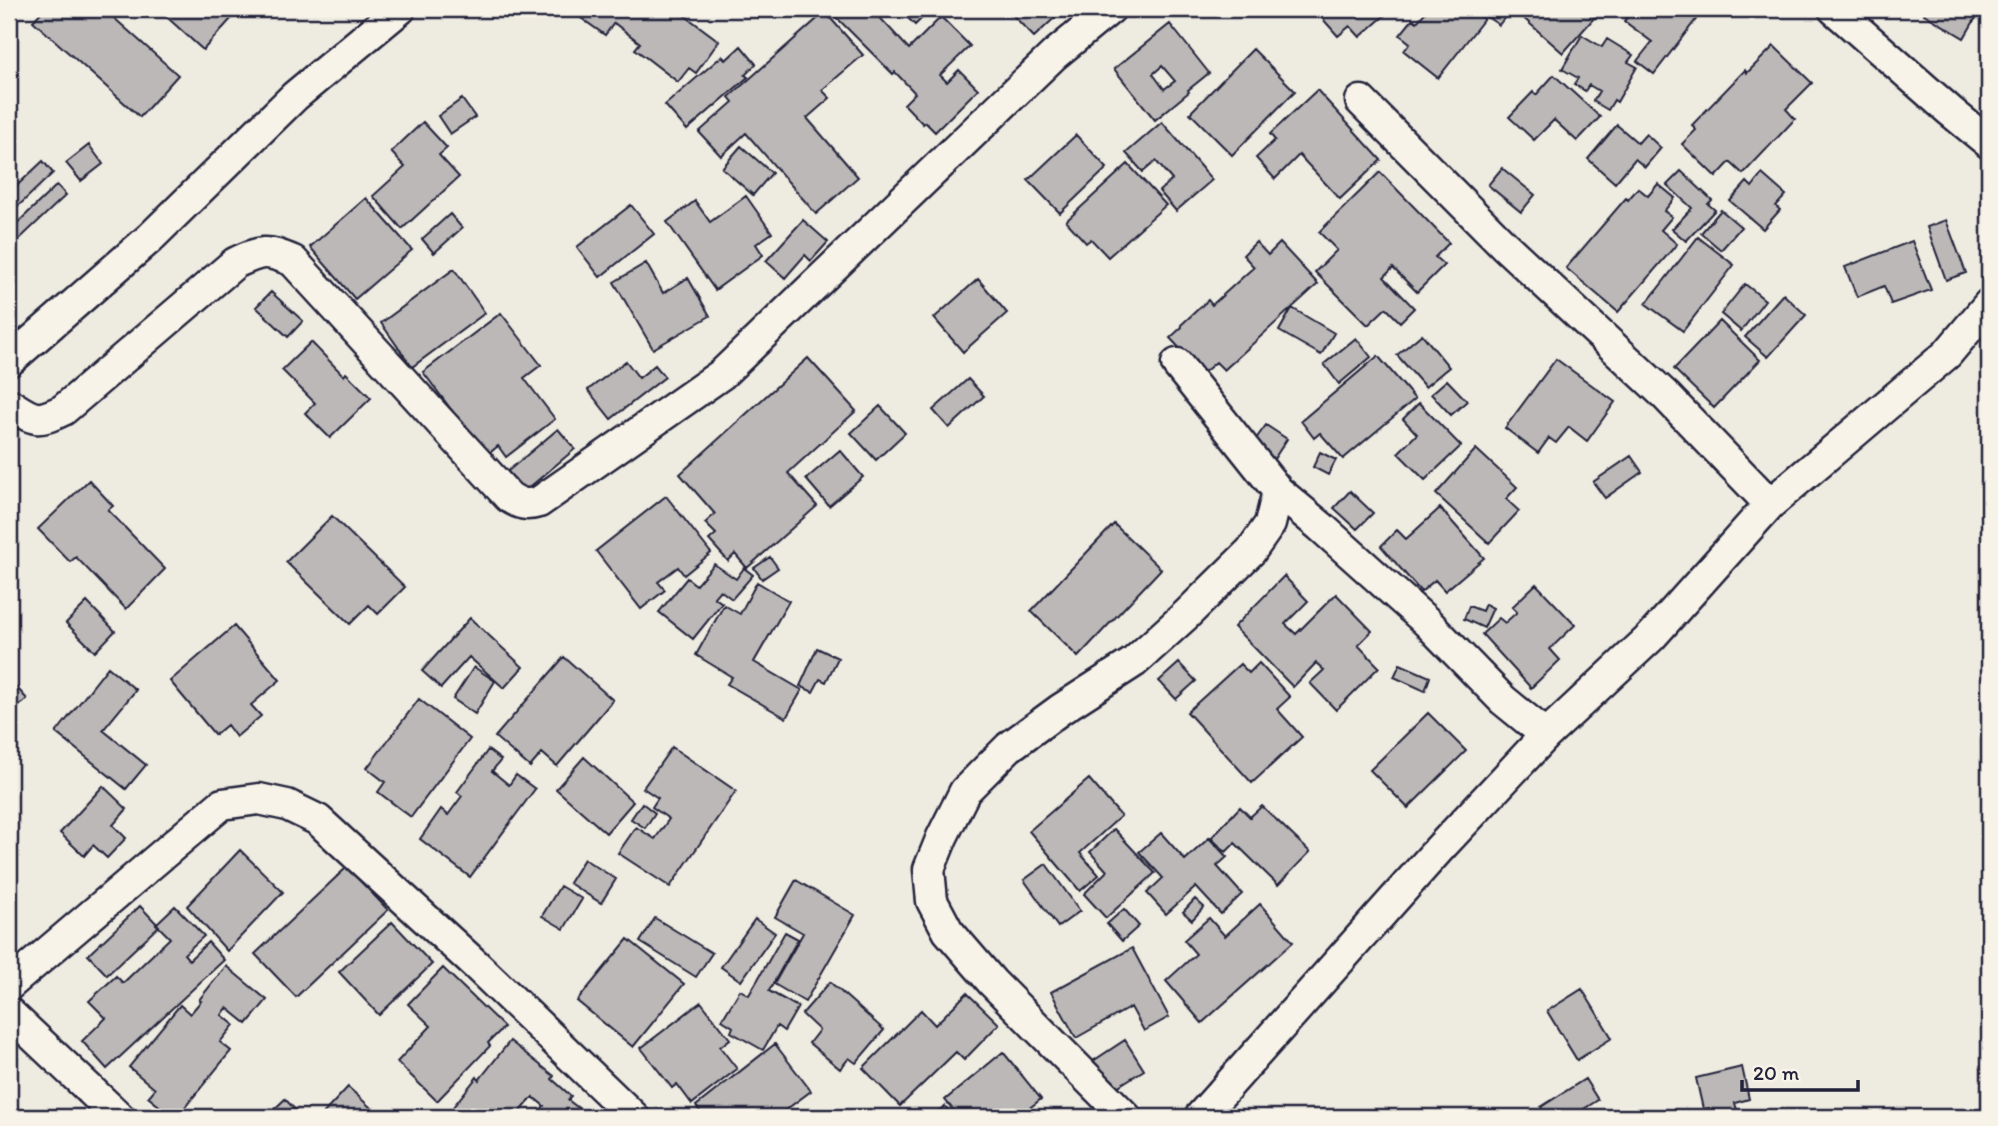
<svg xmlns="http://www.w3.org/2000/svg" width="1998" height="1126" viewBox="0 0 1998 1126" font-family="Itim,sans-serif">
	<rect width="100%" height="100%" fill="#eeebe1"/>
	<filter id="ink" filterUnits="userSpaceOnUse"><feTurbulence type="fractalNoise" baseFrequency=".0143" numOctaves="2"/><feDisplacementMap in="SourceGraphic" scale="14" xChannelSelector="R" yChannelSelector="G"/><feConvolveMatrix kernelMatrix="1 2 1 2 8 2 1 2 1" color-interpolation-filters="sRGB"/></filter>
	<g filter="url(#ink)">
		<path fill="#bbb8b7" stroke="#22223b" stroke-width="2" fill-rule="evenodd" d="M44,9h60l74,66 -38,42 -107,-96z
			M158,9h82l-37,41z
			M588,9h88l43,32 -23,32 -7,-5 -11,14 -43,-33 5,-6 -26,-20 -9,12 -24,-17z
			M828,9h44l37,40 32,-32 29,29 -30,29 7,7 12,-12 19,19 -43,43 -10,-10 -2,2 -19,-20 11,-11 -20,-21 -2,2z
			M899,9h32l-16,16z
			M1007,9h57l-30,28z
			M1314,9h78l-32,28 -10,-11 -12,10z
			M1428,9h43l13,10 -46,59 -34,-27 6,-8 -10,-8 13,-16 4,3z
			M1475,9h36l-12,16z
			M1526,9h76l-39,44 -43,-38z
			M1634,9h70l-50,65 -17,-13 15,-19 -28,-21z
			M1928,9h53l-17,29 -40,-24z
			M825,12l38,43 -41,35 8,8 -23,20 51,59 -42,37 -70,-81 -25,23 -22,-24 34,-30 -4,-5z
			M1170,24l39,49 -21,17 1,2 -34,28 -41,-51zM1162,66l13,15 -11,8 -11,-15z
			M1582,35l20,12 5,-8 26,16 -5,7 9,5 -20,35 -3,-2 -6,10 -15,-9 6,-10 -10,-6 -4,6 -11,-7 4,-6 -16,-9z
			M741,46l15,18 -11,11 3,2 -61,53 -22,-25 57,-49 4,4z
			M1774,46l38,37 -26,26 9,10 -52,55 -13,-12 -14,15 -34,-33 14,-14 -4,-5 53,-55 2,3z
			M1253,49l42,42 -63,64 -42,-42z
			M1554,75l46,42 -23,24 -23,-21 -20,20 -25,-23 24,-25 3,3z
			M1317,90l64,70 -41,39 -41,-44 -24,24 -19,-21 19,-18 -5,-6z
			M462,99l13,18 -25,17 -12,-18z
			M423,122l24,26 -8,7 20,22 -57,52 -29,-33 32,-29 -14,-15z
			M1162,122l50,58 -36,31 -17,-20 13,-11 -16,-19 -13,11 -17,-19z
			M1617,125l21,18 8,-9 15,14 -16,19 -10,-8 -20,24 -27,-24z
			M1076,135l31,33 -47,45 -32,-33z
			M89,145l14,19 -22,17 -15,-18z
			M741,146l31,27 -19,22 -31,-27z
			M43,161l10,12 -44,42v-22z
			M1128,164l38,41 -58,52 -17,-18 -5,4 -20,-22z
			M1502,168l33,27 -14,17 -33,-27z
			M1681,171l31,29 -4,4 7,6 -29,31 -14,-12 20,-21 -25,-23z
			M1380,172l69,71 -14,14 9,8 -27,27 -24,-24 -9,9 30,31 -14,14 -14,-14 -18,17 -53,-53 22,-22 -18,-18z
			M1762,174l24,21 -10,11 4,4 -17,19 -33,-28 17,-19 5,5z
			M1658,184l17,14 -11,13 8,6 -11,13 16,14 -59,68 -52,-44 60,-70 2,2 10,-12 10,8z
			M57,185l9,10 -57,54v-18z
			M746,196l26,37 -16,11 7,11 -48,35 -48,-68 28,-21 15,21z
			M366,198l46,52 -57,49 -45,-52z
			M631,205l23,29 -54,43 -23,-30z
			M1721,210l20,17 -20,23 -20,-17z
			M450,214l12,14 -28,25 -12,-14z
			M803,220l25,22 -17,19 -6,-6 -20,23 -19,-17z
			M1946,220l20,53 -20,7 -19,-53z
			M1698,237l36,28 -51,66 -37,-27z
			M1912,241l19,49 -40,14 -7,-18 -27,11 -12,-30z
			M1256,242l12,13 12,-12 38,41 -94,86 -8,-8 -13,11 -33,-35 12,-11 -1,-2 27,-25 4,5 42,-38 -11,-12z
			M646,263l17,30 25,-15 22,38 -57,33 -39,-67z
			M454,269l31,44 -73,54 -31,-44z
			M978,279l29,34 -44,39 -29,-34z
			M1745,284l20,16 -24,31 -20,-17z
			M271,292l32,29 -15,16 -32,-30z
			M1783,294l23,21 -38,42 -23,-20z
			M1292,308l42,25 -13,22 -42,-24z
			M501,313l40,52 -17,13 31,41 -49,38 -8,-11 -12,10 -63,-84z
			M1720,321l40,39 -46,48 -40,-39z
			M1422,334l27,33 -24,20 -28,-32z
			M1356,338l15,19 -32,27 -15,-20z
			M311,342l33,34 2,-3 25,25 -41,40 -25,-25 10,-10 -33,-33z
			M1378,356l37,43 -72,60 -23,-26 -6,5 -13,-17z
			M808,358l48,53 -68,62 29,33 -70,62 -12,-14 -7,7 -19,-21 7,-6 -11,-11 10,-9 -35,-40z
			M1556,359l59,43 -28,39 -18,-14 -13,16 -7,-5 -11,15 -33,-25z
			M626,361l13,17 16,-13 10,12 -54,42 -23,-29z
			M968,379l16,17 -35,32 -16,-18z
			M1447,380l20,21 -16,14 -20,-21z
			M1419,403l42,43 -36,34 -27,-27 19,-19 -14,-15z
			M880,406l25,27 -29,27 -25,-27z
			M1266,425l21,14 -15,23 -22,-15z
			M558,429l17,20 -56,47 -17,-20z
			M1476,449l41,38 -11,12 13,12 -30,32 -53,-49z
			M840,450l23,27 -34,29 -23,-27z
			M1320,452l16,8 -8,15 -15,-8z
			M1631,456l11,16 -37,26 -12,-16z
			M89,480l24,26 -5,4 57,59 -39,40 -50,-52 -6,5 -32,-33z
			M1350,491l23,22 -16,16 -23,-21z
			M666,496l45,57 -27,22 -6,-8 -20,15 7,8 -24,19 -45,-58z
			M1440,508l44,50 -39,33 -10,-11 -14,12 -40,-46 16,-16 9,9z
			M332,516l73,71 -27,27 -9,-9 -19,19 -64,-62z
			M1114,524l47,45 -83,88 -47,-46z
			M770,557l8,11 -16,11 -8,-11z
			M714,564l22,15 8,-11 9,7 -21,24 -12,-9 -6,7 8,6 -29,36 -34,-27 28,-34 9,7z
			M1284,576l24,25 -23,23 11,10 40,-40 36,37 -14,14 21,22 -43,43 -26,-27 14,-13 -8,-7 -23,24 -59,-60z
			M757,582l32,19 -35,61 48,28 -16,28 -59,-34 5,-7 -36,-22 28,-50 16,9z
			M1536,584l39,41 -25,24 10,11 -29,28 -49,-54 17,-16 6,5 12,-11 -5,-5z
			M87,602l28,29 -20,21 -29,-29z
			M1485,604l8,4 -9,20 -20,-9 5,-13 13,5z
			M470,618l53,49 -19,21 -35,-31 -28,31 -19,-17z
			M234,626l46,54 -29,25 10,11 -25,21 -9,-12 -12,10 -45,-54z
			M817,648l21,10 -12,24 -6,-3 -7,13 -13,-6z
			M564,657l49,43 -56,66 -15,-13 -12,14 -35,-30z
			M1179,663l17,18 -20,18 -17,-18z
			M1259,663l31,34 -13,12 25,28 -50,46 -65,-71 53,-48 9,9z
			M1400,664l30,13 -5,14 -31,-14z
			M108,667l28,23 -33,40 43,35 -20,24 -70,-56z
			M474,667l21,14 -20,33 -22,-15z
			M9,679l18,20 -18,16z
			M419,699l51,40 -59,78 -33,-25 7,-10 -18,-14z
			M1428,713l38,38 -58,57 -38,-38z
			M672,747l64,44 -66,96 -52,-34 18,-26 19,12 14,-20 -17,-12 6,-9 -15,-10z
			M488,750l13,10 -9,11 17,14 7,-10 19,14 -65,88 -50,-38 21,-30 7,6 14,-19 -5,-4z
			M584,757l49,45 -27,31 -50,-44z
			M1089,779l32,37 -41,37 19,22 -19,16 -51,-60z
			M103,786l24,23 -14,16 13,13 -19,20 -14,-13 -9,11 -24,-23z
			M642,803l13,10 -10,15 -14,-9z
			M1262,806l48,46 -32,33 -43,-42 -9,9 -15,-14 29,-31 10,10z
			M1114,829l41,44 -49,45 -22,-24 23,-23 -17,-19z
			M1161,833l24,27 24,-22 18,19 -10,9 25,28 -21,20 -25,-27 -30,27 -19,-21 16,-15 -24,-26z
			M240,850l43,42 -56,59 -40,-45z
			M584,859l32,20 -15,24 -32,-20z
			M1046,864l34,47 -22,16 -34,-47z
			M347,867l41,43 -92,87 -41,-43z
			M796,880l59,35 -50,87 -31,-18 29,-51 -28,-16z
			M560,886l22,13 -18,30 -22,-13z
			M1195,899l9,8 -12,13 -9,-8z
			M1260,904l33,38 -91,81 -36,-42 30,-27 -12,-14 25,-22 16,18z
			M140,906l19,20 -52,49 -19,-20z
			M175,906l29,30 -20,18 5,6 19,-18 16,18 -117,109 -25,-28 24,-23 -17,-17 27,-25 7,7 47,-45 -14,-14z
			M1124,909l15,17 -17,15 -15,-17z
			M655,918l57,35 -16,24 -56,-35z
			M755,919l20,14 -34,48 -20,-14z
			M392,922l40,42 -53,51 -40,-43z
			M785,932l13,7 -29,52 29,16 -14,24 -7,-5 -14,24 -32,-18 2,-5 -11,-7 18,-30 9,5z
			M628,939l56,45 -51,63 -56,-46z
			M1132,948l37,69 -25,14 -13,-24 -55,31 -25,-46z
			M226,966l41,34 -20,24 -20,-16 -5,7 12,10 -14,17 11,9 -54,66h-4l-25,-20 7,-8 -26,-22 51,-62 10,9 11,-13 -2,-1z
			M443,968l61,59 -16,16 2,3 -53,55 -40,-39 34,-36 -23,-22z
			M830,982l54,48 -28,33 -7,-5 -9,11 -31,-26 10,-13 -17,-16z
			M1582,989l30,49 -35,22 -30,-49z
			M967,993l32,31 -35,36 -8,-8 -56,54 -37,-38 58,-58 14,15z
			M701,1002l29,37 -10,8 17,22 -45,35 -15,-20 -5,4 -31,-40z
			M1125,1040l19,30 -35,22 -19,-29z
			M510,1041l44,35 -2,3 19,17 -3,4 22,17h-55l9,-11 -11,-9 -17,20h-22l-8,-7 -6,7h-35l32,-40 2,3z
			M775,1044l36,47 -35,26h-72l-8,-11z
			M1003,1052l38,47 -23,18h-59l-14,-17z
			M1742,1067l7,32 -14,4 4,14h-28l-2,-9 -6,1 -7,-31z
			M1585,1079l13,21 -27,17h-23l-7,-10z
			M348,1087l33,30h-61z
			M285,1099l17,18h-36z
			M945,1106l8,11h-23z
			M1616,1111l2,6h-19z"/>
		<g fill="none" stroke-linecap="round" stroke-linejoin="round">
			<defs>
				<path id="minor" d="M1834,9l116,102 39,32
					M1361,101l144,145 161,150 104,108
					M9,361l141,-123 145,-142 105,-87
					M9,404c25,16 27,19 54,6l172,-147c26,-12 31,-14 58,-2l216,236c11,7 17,9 30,5l183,-128 332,-319 56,-46
					M1278,491l42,35 107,96 76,78 43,35
					M9,985l213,-181 37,-5 28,6 31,15 158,145 158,152
					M9,1013l110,104
					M1126,1117l-134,-135 -44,-51 -16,-30 -3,-32 13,-32 23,-46 44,-44 52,-38 73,-47 52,-47 65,-64 19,-27 8,-33 -101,-127
					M1200,1117l239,-268 107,-114 105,-98 119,-133 177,-150 42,-50"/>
			</defs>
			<use href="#minor" stroke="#22223b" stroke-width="35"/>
			<use href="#minor" stroke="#f7f3e8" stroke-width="30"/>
		</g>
	</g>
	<rect width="1998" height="1126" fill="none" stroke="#f7f3e8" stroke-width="35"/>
	<rect x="18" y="18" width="1963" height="1091" fill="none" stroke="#22223b" stroke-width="2.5" filter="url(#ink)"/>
	<path d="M1742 1080v10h116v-10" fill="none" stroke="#22223b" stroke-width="3.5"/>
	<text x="1753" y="1080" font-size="21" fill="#22223b" stroke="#f7f3e8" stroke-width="5" paint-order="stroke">20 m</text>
</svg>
